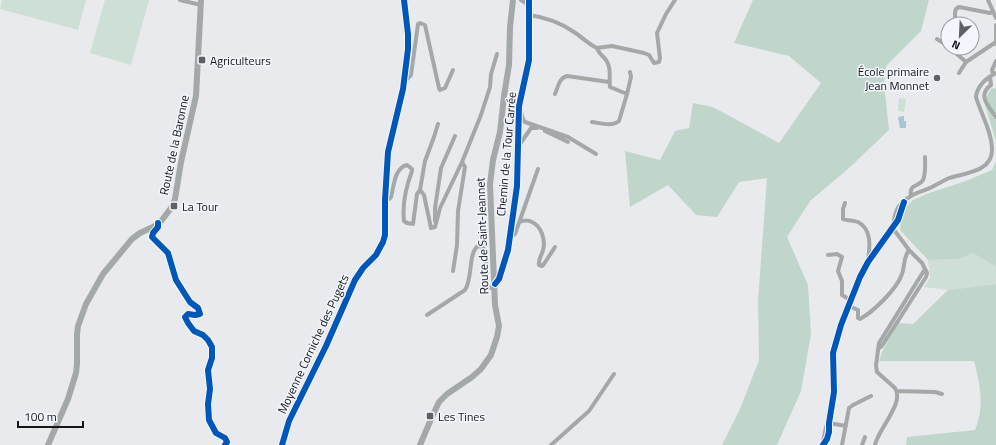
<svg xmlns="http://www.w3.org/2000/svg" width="996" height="445" viewBox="0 0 996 445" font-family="'Titillium Web',sans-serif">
	<rect width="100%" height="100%" fill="#e8eaee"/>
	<path fill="#cee0d6" d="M2,0h84l-8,30 -78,-21z
		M105,0h44l-18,65 -41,-12z
		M899,98l7,1 -2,13 -6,-1z
		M973,253l23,14v17l-48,6 -24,-3 6,-9 -2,-18 31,-1z"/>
	<path fill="#c1d6ca" d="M753,0h176l-8,31 -35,35 -2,18 5,46 -41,39 -38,32 -23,36 21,48 3,49 -10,57 -24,54h-55l18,-36 19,-49 -1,-59 9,-123 -28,4 -22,35 -21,-2 -28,-30 -38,22 -5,-56 35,9 15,-29 14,-3 4,-25 20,4 66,36 42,-60 -32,-27 -55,-13z
		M996,88v54l-12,-41 7,-12z
		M996,161v106l-23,-14 -14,6 -31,1 -28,-30 1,-12 5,-11 7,-7 16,-7 37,-12 26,-11z
		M996,284v161h-90l1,-8 68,-7c10,-25 5,-45 -1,-69h-95l3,-9 15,-27 1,-2 15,1 35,-34z"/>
	<path fill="#a7c6d1" d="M904,116v5h2v7h-6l-2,-11z"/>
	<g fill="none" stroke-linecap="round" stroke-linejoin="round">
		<path stroke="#a4a9a8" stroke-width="4" d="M180,0l21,5
			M521,0l8,5
			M988,0l8,18
			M529,15c15,2 32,8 45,17 8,5 14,12 23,16l15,-2 32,7 5,2 5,8 5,-1 1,-4 -3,-25 9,-19 9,-14
			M955,24v-12l1,-3 3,-2 31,6 3,-1
			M937,39l11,7
			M996,44v-19
			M950,48l6,3
			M956,48l1,6 9,8 30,-20
			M959,73l7,-11
			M993,74l-1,-4 4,-9
			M990,77l1,8c-14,10 -3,21 5,32
			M404,79h3l4,-4 7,-51 2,-1 5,2 14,63 1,2 5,-2 8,-18
			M555,94c3,-7 4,-16 12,-18l42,6
			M627,94l4,-17 -1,-5
			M519,106c3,5 2,12 6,16l43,15 28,17
			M592,122c8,1 20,5 27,-1l8,-27 -17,-7c-1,-8 1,-17 -2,-23 -2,-7 -9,-9 -11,-16
			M545,131l23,11
			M518,147l13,-19h6
			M420,190l5,-29 9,-24 4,-13
			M911,196c-2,-13 7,-8 12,-16 3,-6 2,-17 2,-23
			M385,200l4,-1 2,-2c3,-10 3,-29 16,-32l5,4v2c-6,16 -10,33 -8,50l3,2 6,1 4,-30 3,-4 4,5 7,33 4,-1 5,-19 22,-46 19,-47 9,-28 1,-13 6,-20
			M845,203l-2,6v10c5,2 10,1 15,3 14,7 12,25 10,38
			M435,221v-13l6,-40 14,-32
			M520,222c4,-2 8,-2 12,0 9,4 14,18 11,28 -1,5 -5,9 -4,15l3,1 2,-2 11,-17
			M158,223v4l-5,6 -1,4 16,16 8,27 14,22 8,6 2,6 -5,1 -7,-1 -3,3 3,6 6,8 9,4 5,5 4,7v11l-4,12 2,19 -2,15 1,16 7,13 9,5 2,4 -2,3
			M893,227c1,-8 2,-17 8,-23 8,-9 18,-12 29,-16 6,-3 11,-6 17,-9 15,-6 45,-6 45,-29 0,-18 -11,-36 -16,-53 1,-11 11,-20 20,-24
			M510,238l5,-4 23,-65
			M828,255l9,-1 5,3 -4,14 4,10v14l10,6
			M453,271l4,-26 1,-34 7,-44 -3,-5
			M495,284l4,-5 9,-29 9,-64 2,-80 10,-46v-60
			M849,306l9,4v8l2,1c13,-7 37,-30 42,-45 3,-8 1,-16 7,-24
			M427,315l38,-25c8,-12 3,-37 13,-44l5,1 2,5 2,33 3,3h5
			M878,349l4,-3 44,-69 1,-4 -5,-10 -13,-13 -17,-23
			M897,391l38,1 7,2
			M829,423l17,3
			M823,442l3,-15 3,-3
			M551,445l38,-34 25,-37
			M823,445l4,-6 2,-7v-9l5,-31 -1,-39 8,-28 19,-48 8,-15 30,-42 6,-18
			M842,445l7,-37 4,-3 18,-9
			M862,445l3,-8
			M875,445c3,-16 30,-42 20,-57l-18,-16 -1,-7 3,-22 46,-74"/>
		<path stroke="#a4a9a8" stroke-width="5.5" d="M282,445l7,-24 37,-75 29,-66 8,-12 13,-13 7,-13 2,-7v-35l3,-48 15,-63 5,-40v-15l-4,-34"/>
		<path stroke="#a3a9a8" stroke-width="6" d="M48,445l20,-46 8,-26 1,-9v-30l1,-8 8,-22 17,-30 29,-35 8,-6 13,-6 9,-7 9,-12 4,-9 6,-37 15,-66 5,-96
			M420,445l12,-28 7,-15 8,-8 25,-17 9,-8 10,-14 6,-18 2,-11 -4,-21 -5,-121 3,-24 7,-28 4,-36 5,-31 1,-38 3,-27"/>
		<defs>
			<path id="cycleway" d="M158,223v4l-5,6 -1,4 16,16 8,27 14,22 8,6 2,6 -5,1 -7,-1 -3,3 3,6 6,8 9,4 5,5 4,7v11l-4,12 2,19 -2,15 1,16 7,13 9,5 2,4 -2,3
				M495,284l4,-5 9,-29 9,-64 2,-80 10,-46v-60
				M282,445l7,-24 37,-75 29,-66 8,-12 13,-13 7,-13 2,-7v-35l3,-48 15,-63 5,-40v-15l-4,-34
				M823,445l4,-6 2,-7v-9l5,-31 -1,-39 8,-28 19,-48 8,-15 30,-42 6,-18"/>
		</defs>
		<use href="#cycleway" stroke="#f3f6fd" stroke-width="8"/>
		<use href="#cycleway" stroke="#0057b8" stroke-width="6"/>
	</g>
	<g fill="#5f6063" stroke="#f3f6fd" stroke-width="1.5">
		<rect x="198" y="56" width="8" height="8" rx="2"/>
		<circle cx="937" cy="78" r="4"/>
		<rect x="170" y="202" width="8" height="8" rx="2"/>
		<rect x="426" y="412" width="8" height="8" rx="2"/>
	</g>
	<g text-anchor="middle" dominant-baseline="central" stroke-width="3" stroke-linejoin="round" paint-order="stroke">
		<g font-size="12" fill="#151618" stroke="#f3f6fd" text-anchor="start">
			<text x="210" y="60">Agriculteurs</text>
			<text x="929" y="71" text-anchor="end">École primaire<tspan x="929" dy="14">Jean Monnet</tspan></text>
			<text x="182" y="206">La Tour</text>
			<text x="438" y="416">Les Tines</text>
		</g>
		<g font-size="12" fill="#151618" stroke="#f3f6fd">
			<text transform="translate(174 145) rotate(-78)">Route de la Baronne</text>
			<text transform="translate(506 154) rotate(-85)">Chemin de la Tour Carrée</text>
			<text transform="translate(482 236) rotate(-92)">Route de Saint-Jeannet</text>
			<text transform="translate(313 344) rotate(-65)">Moyenne Corniche des Pugets</text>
		</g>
	</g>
	<g transform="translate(960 36) rotate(204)"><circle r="19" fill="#f3f6fd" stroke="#9a9ca1"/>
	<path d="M0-3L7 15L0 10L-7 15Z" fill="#5f6063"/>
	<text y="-6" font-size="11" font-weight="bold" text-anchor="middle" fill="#151618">N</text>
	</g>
	<path d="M18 421v6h65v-6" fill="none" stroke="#151618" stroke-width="2"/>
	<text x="24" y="421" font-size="12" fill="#151618" stroke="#f3f6fd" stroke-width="3" paint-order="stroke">100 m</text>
</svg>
